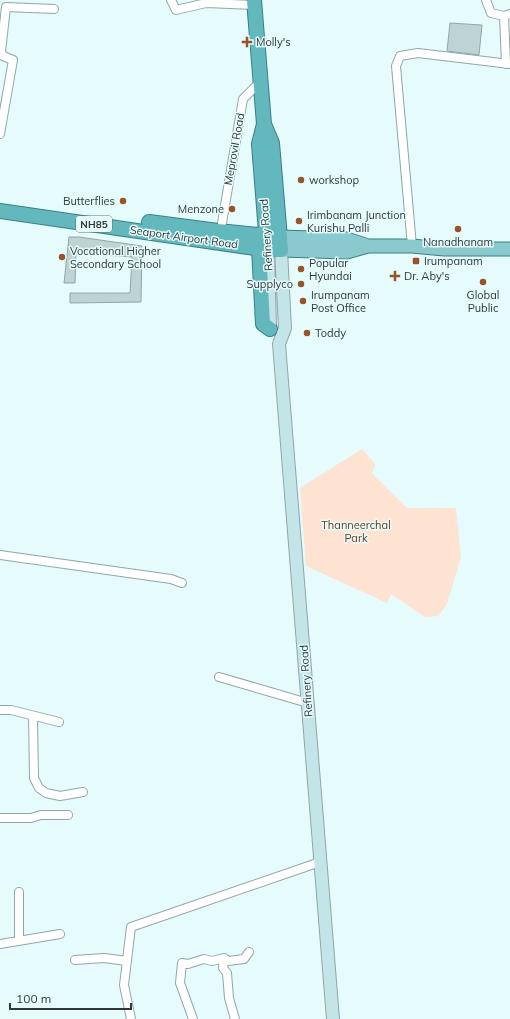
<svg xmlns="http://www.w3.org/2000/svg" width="510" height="1019" viewBox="0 0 510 1019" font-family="Mulish,sans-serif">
	<rect width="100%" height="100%" fill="#e5fbfc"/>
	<path fill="#fee2d2" d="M362,449l13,15 -3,9 35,35h49l5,49 -14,47 -9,12 -13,1 -34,-23 -4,9 -81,-37 -6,-78z"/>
	<path fill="#bed3d4" stroke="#91a6a7" d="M450,23l32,2 -3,30 -32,-4z
		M69,237h10l63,9 -1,56 -71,1v-10h60l2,-36 -56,-4 -1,30h-11z"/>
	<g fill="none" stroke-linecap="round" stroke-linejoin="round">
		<defs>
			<path id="minor" d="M171,0l5,10 30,-7 48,2
				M486,0l5,13 13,3 6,-2
				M504,16l2,48
				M0,134l13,-74 -10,-4 -2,-4 5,-45 48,2
				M222,223l21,-124 17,-17
				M412,246l-16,-180 4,-10 18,-3 92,11
				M0,555l171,24 11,4
				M219,677l89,26
				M0,710h11l48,12
				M33,716l1,62 5,10 7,5 14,3 23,-4
				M0,818h31l10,-3h27
				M19,940v-48
				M0,944l60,-10
				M224,958l-1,10 4,5 2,25 6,21
				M75,960l29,-2 23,3
				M131,1019l-7,-34 7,-58 189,-65
				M193,1019l-13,-36 2,-20 6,1 16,-5 8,2 12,-3 4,3 16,-2 5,-7"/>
			<path id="secondary" d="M268,250l2,79
				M281,250l4,78 -6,16 54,675"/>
			<path id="primary" d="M280,237l67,2 21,7
				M281,250l66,2 21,-6h44l32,3h66"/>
			<path id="trunk" d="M264,124l-5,20 8,101
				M0,211l268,39h13l-9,-107 -8,-19 -10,-124
				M149,222l69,9 62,6
				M259,249l4,75 7,5"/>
		</defs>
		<use href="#minor" stroke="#91a6a7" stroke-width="10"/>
		<use href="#secondary" stroke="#91a6a7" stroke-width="14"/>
		<use href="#primary" stroke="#388085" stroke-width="15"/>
		<use href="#trunk" stroke="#388085" stroke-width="16"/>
		<use href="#minor" stroke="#fff" stroke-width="8"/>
		<use href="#secondary" stroke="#c4e5e7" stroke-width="12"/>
		<use href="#primary" stroke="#8acace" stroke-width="13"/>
		<use href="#trunk" stroke="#63b8be" stroke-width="14"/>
	</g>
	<g fill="#985427" stroke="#e5fbfc" stroke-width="1.5">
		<path d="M245 36h4v4h4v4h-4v4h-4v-4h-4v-4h4z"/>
		<circle cx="301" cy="180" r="4"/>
		<circle cx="123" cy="201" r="4"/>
		<circle cx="232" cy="209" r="4"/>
		<circle cx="299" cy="221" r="4"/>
		<circle cx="458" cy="229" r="4"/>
		<circle cx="62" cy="257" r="4"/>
		<rect x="412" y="257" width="8" height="8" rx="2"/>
		<circle cx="301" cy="269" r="4"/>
		<path d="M393 270h4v4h4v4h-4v4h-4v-4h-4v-4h4z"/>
		<circle cx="483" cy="282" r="4"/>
		<circle cx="301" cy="284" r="4"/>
		<circle cx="303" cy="301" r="4"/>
		<circle cx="307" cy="333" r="4"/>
	</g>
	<g text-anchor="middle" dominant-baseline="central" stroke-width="3" stroke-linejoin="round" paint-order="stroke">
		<rect fill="#e5fbfc" stroke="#667274" stroke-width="1" x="76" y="216" width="36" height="16" rx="3"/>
		<g font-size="10" font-weight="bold" fill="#303839">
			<text x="94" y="224">NH85</text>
		</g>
		<g font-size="11" fill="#303839" stroke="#e5fbfc" text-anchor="start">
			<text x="256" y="42">Molly's</text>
			<text x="309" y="180">workshop</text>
			<text x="115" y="201" text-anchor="end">Butterflies</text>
			<text x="224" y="209" text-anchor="end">Menzone</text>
			<text x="307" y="215">Irimbanam Junction<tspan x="307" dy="13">Kurishu Palli</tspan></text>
			<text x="458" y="242" text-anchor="middle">Nanadhanam</text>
			<text x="70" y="251">Vocational Higher<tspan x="70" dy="13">Secondary School</tspan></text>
			<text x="424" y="261">Irumpanam</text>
			<text x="309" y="263">Popular<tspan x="309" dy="13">Hyundai</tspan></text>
			<text x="404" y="276">Dr. Aby's</text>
			<text x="293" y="284" text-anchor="end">Supplyco</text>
			<text x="311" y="295">Irumpanam<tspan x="311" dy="13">Post Office</tspan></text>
			<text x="483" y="295" text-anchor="middle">Global<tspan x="483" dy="13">Public</tspan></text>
			<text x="315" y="333">Toddy</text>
		</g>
		<g font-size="11" fill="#303839" stroke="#e5fbfc">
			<text transform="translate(234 149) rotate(-80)">Meprovil Road</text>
			<text transform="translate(266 235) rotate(-94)">Refinery Road</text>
			<text transform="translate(184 237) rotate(8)">Seaport Airport Road</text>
			<text transform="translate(306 681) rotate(-94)">Refinery Road</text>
		</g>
		<g font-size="11" fill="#6d3814" stroke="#e5fbfc">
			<text x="356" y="525">Thanneerchal<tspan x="356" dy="13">Park</tspan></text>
		</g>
	</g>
	<path d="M10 1003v6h121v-6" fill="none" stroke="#303839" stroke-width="2"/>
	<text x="16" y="1003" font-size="12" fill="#303839" stroke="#e5fbfc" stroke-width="3" paint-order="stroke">100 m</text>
</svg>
